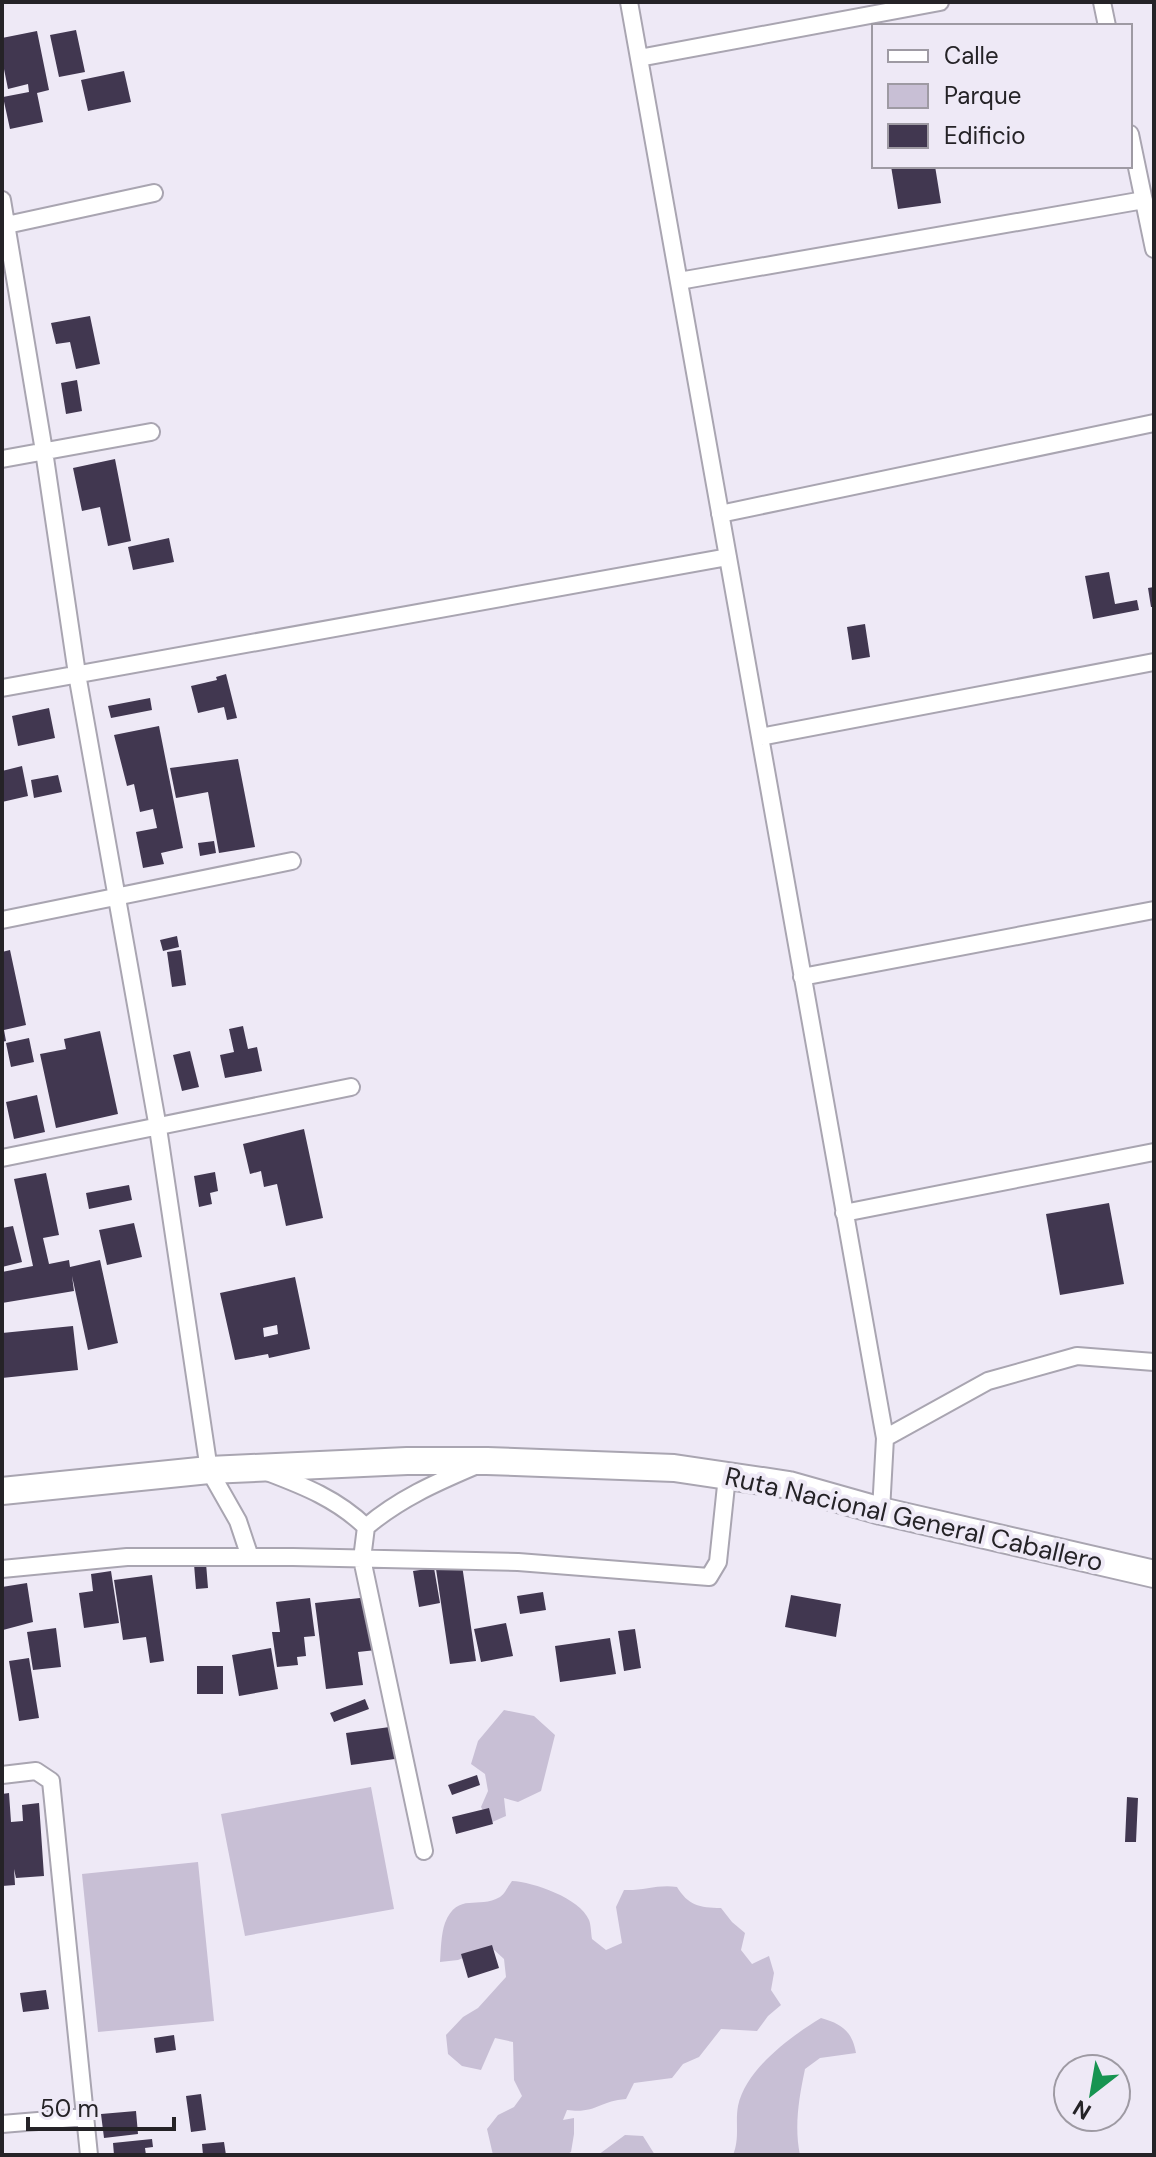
<svg xmlns="http://www.w3.org/2000/svg" width="1156" height="2157" viewBox="0 0 1156 2157" font-family="'DM Sans',sans-serif">
	<rect width="100%" height="100%" fill="#eee9f6"/>
	<path fill="#c8bfd5" d="M504,1710l30,6 21,19 -14,56 -23,11 -14,-4 2,18 -16,7 -9,-16 7,-16 -3,-17 -14,-10 7,-23z
		M371,1787l23,122 -149,27 -24,-122z
		M198,1862l16,159 -116,11 -16,-158z
		M512,1881c21,1 68,17 77,39 2,5 2,13 3,19l14,11 16,-7 -6,-36 8,-17c19,1 34,-6 53,-3 11,18 22,21 44,21l11,14 13,11 -4,17 11,14 17,-8 5,17 -3,17 10,15 -13,11 -11,15 -36,-2 -22,28 -16,7 -11,14 -38,5 -8,16c-27,2 -30,15 -59,11l-4,10 11,-2v16l-3,18 -5,3h-73l-6,-26 11,-14 16,-8 8,-11 -8,-16 -1,-38 -18,-4 -14,32 -19,-4 -14,-12 -2,-19 17,-18 15,-9 28,-31 -2,-18 -13,-12 -33,13 -18,2c1,-13 1,-28 5,-39 13,-32 33,-13 55,-26 5,-3 8,-11 12,-16z
		M821,2018c21,6 31,13 35,35l-36,5 -15,11c-6,29 -11,57 -5,86h-67c7,-17 2,-32 5,-49 8,-37 52,-69 83,-88z
		M625,2135l18,1 12,19h-57z"/>
	<path fill="#413750" fill-rule="evenodd" d="M76,30l9,42 -26,5 -9,-42z
		M37,31l12,59 -12,3 6,29 -33,7 -7,-32 26,-5 -1,-8 -20,5 -6,-30v-21z
		M124,71l7,31 -43,9 -7,-31z
		M891,166h44l6,37 -43,6z
		M90,316l10,48 -24,5 -6,-27 -14,2 -5,-21z
		M77,380l5,31 -16,3 -5,-31z
		M115,459l16,82 -23,5 -8,-39 -18,4 -9,-43z
		M169,538l5,24 -41,8 -5,-23z
		M1109,572l6,32 22,-4 2,10 -46,9 -8,-43z
		M1154,587v20h-3l-3,-19z
		M865,624l5,33 -18,3 -5,-33z
		M226,674l11,44 -10,2 -3,-13 -26,6 -7,-27 26,-6 -1,-3z
		M150,698l2,12 -41,8 -3,-12z
		M49,708l6,30 -37,8 -6,-30z
		M159,726l24,122 -22,5 3,11 -21,4 -7,-36 21,-4 -4,-19 -13,3 -6,-28 -7,2 -13,-51z
		M238,759l17,88 -36,6 -11,-61 -32,6 -6,-30z
		M22,766l6,30 -26,6v-31z
		M58,775l4,17 -28,6 -3,-18z
		M214,841l2,12 -16,3 -2,-13z
		M177,936l2,11 -16,4 -3,-11z
		M10,950l16,75 -22,5 2,11 -4,1v-90z
		M181,950l5,35 -14,2 -5,-35z
		M243,1026l5,23 9,-2 5,24 -37,7 -5,-23 14,-3 -5,-23z
		M100,1031l18,83 -62,14 -16,-74 26,-5 -2,-10z
		M29,1038l5,24 -23,5 -5,-24z
		M190,1051l9,36 -17,4 -9,-36z
		M37,1095l8,37 -31,7 -8,-37z
		M304,1129l19,89 -37,8 -9,-42 -13,3 -3,-16 -11,3 -7,-30z
		M215,1172l3,19 -8,2 2,11 -13,3 -5,-31z
		M46,1173l13,62 -16,3 6,26 20,-4 1,7 30,-7 18,83 -30,7 -16,-74 2,15 -72,12v-31l31,-6 -19,-87z
		M129,1185l3,15 -43,9 -3,-16z
		M1109,1203l15,81 -64,11 -14,-81z
		M134,1223l8,34 -35,8 -8,-35z
		M13,1226l9,36 -20,5v-39z
		M295,1277l15,72 -41,9 -1,-4 -33,6 -15,-67zM277,1325l1,9 -14,3 -1,-9z
		M73,1326l5,44 -76,8v-45z
		M206,1563l2,25 -12,1 -2,-25z
		M462,1565l14,96 -26,3 -14,-95z
		M434,1568l6,35 -21,4 -6,-36z
		M111,1571l8,52 -35,5 -5,-35 14,-2 -2,-17z
		M152,1575l12,86 -14,2 -4,-26 -23,3 -9,-60z
		M27,1583l6,39 -30,8 -1,-43z
		M543,1592l3,18 -26,4 -3,-18z
		M791,1595l50,9 -5,33 -51,-10z
		M369,1597l7,53 -18,2 5,33 -37,4 -11,-86z
		M310,1598l5,38 -11,1 2,19 -9,1 1,8 -21,2 -5,-35h8l-4,-30z
		M506,1623l7,33 -32,6 -7,-33z
		M56,1628l5,39 -28,3 -6,-38z
		M635,1629l6,39 -17,3 -6,-40z
		M610,1638l6,36 -56,8 -5,-36z
		M271,1648l7,41 -39,7 -7,-41z
		M29,1658l10,60 -20,3 -10,-60z
		M197,1666h26v28h-26z
		M365,1699l4,10 -35,13 -4,-9z
		M397,1726l5,32 -51,7 -5,-32z
		M477,1775l3,10 -28,10 -4,-10z
		M9,1793l2,29 12,-1 -1,-16 17,-2 5,73 -28,2 -2,-9 1,16 -13,1v-92z
		M1127,1797l11,1 -2,44h-11z
		M489,1808l4,16 -37,10 -4,-17z
		M492,1945l7,23 -31,10 -7,-24z
		M46,1990l3,19 -26,3 -3,-19z
		M174,2035l2,15 -20,3 -2,-15z
		M201,2094l5,36 -15,2 -5,-36z
		M136,2111l2,23 -34,4 -3,-24z
		M152,2139l1,8 -8,1 1,7h-32l-1,-12z
		M224,2142l2,13h-23l-1,-11z"/>
	<g fill="none" stroke-linecap="round" stroke-linejoin="round">
		<defs>
			<path id="minor" d="M629,2l256,1436 -4,73
				M1102,2l5,24
				M639,58l301,-56
				M1130,134l24,115
				M2,200l42,251 33,223 81,454 51,342 29,51 12,36
				M2,226l152,-33
				M679,281l465,-81
				M2,459l149,-27
				M720,514l434,-91
				M2,688l726,-131
				M760,737l394,-75
				M2,920l290,-59
				M802,977l352,-67
				M2,1158l349,-71
				M844,1213l310,-61
				M885,1438l103,-57 89,-25 77,6
				M267,1472c37,14 70,27 99,55
				M2,1569l125,-12h166l225,5 191,15 9,-15 9,-86
				M2,1775l34,-4 15,10 38,374
				M424,1851l-62,-292 4,-32c33,-28 69,-44 109,-61
				M2,2124l84,-7"/>
			<path id="trunk" d="M2,1491l207,-21 198,-9h80l187,7 115,17 92,26 273,63"/>
		</defs>
		<use href="#minor" stroke="#a9a5b1" stroke-width="20"/>
		<use href="#trunk" stroke="#a9a5b1" stroke-width="30"/>
		<use href="#minor" stroke="#fff" stroke-width="16"/>
		<use href="#trunk" stroke="#fff" stroke-width="26"/>
	</g>
	<g text-anchor="middle" dominant-baseline="central" stroke-width="8" stroke-linejoin="round" paint-order="stroke">
		<g font-size="26" fill="#252327" stroke="#eee9f6">
			<text transform="translate(914 1519) rotate(13)">Ruta Nacional General Caballero</text>
		</g>
	</g>
	<rect width="1156" height="2157" fill="none" stroke="#252327" stroke-width="8"/>
	<rect x="872" y="24" width="260" height="144" fill="#eee9f6" stroke="#9e9aa3" stroke-width="2"/>
	<rect x="888" y="50" width="40" height="12" fill="#ffffff" stroke="#9e9aa3" stroke-width="2"/>
	<text x="944" y="64" font-size="24" fill="#252327">Calle</text>
	<rect x="888" y="84" width="40" height="24" fill="#c8bfd5" stroke="#9e9aa3" stroke-width="2"/>
	<text x="944" y="104" font-size="24" fill="#252327">Parque</text>
	<rect x="888" y="124" width="40" height="24" fill="#413750" stroke="#9e9aa3" stroke-width="2"/>
	<text x="944" y="144" font-size="24" fill="#252327">Edificio</text>
	<g transform="translate(1092 2093) rotate(211)"><circle r="38" fill="#eee9f6" stroke="#9e9aa3" stroke-width="2"/>
	<path d="M0-6L14 30L0 20L-14 30Z" fill="#179451"/>
	<text y="-12" font-size="22" font-weight="bold" text-anchor="middle" fill="#252327">N</text>
	</g>
	<path d="M28 2117v12h146v-12" fill="none" stroke="#252327" stroke-width="4"/>
	<text x="40" y="2117" font-size="24" fill="#252327" stroke="#eee9f6" stroke-width="6" paint-order="stroke">50 m</text>
</svg>
